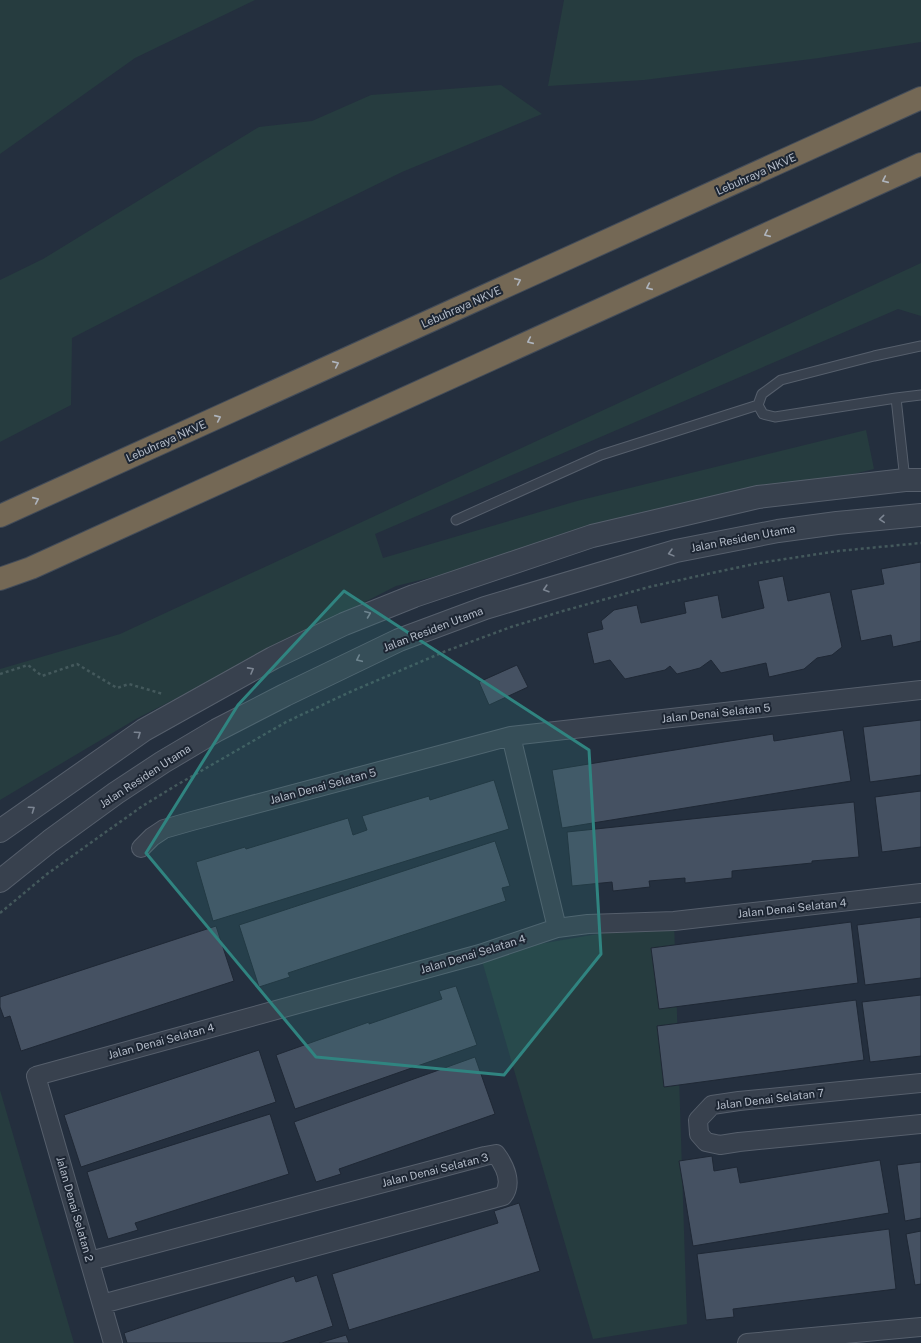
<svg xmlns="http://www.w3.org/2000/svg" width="921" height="1343" viewBox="0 0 921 1343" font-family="'Public Sans',sans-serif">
	<rect width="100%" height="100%" fill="#242f3e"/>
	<path fill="#263c3f" d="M0,0h255l-120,58 -135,96z
		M564,0h357v42l-102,16 -175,22 -96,6z
		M501,85l41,29 -140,58 -151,74 -179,92 -1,67 -71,37v-162l43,-21 216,-132 53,-6 59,-26z
		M921,263v53l-23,-7 -523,225 8,24 194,-57 289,-71 8,39 -478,117 -260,133 -136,81v-131l120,-35z
		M674,921l13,403 -94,15 -113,-385z
		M0,1090l74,253h-74z"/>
	<path fill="#455162" stroke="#1f2835" d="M921,562v79l-28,6 -2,-12 -30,6 -10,-51 33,-6 -3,-15z
		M783,576l5,25 42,-9 12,55 -10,8 -15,3 -13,11 -35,8 -3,-14 -45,10 -10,-13 -11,8 -23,6 -7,-8 -5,4 -40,9 -15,-19 -16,4 -7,-31 16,-4 -2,-8 13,-11 23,-5 4,18 45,-10 -2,-11 34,-7 4,23 42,-10 -6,-27z
		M517,665l11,22 -39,18 -10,-23z
		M921,720v55l-51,7 -7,-55z
		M843,730l8,51 -289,47 -10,-58 221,-36 1,7z
		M494,780l15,49 -296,92 -17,-59 49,-15 1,2 102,-31 5,17 14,-5 -5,-14 67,-20 1,4z
		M921,791v56l-39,5 -7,-55z
		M854,802l5,55 -47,4v2l-80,8v7l-47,5v-5l-36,3 1,6 -37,4 -1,-9 -40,4 -5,-54z
		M495,841l15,45 -8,2 4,13 -218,72 2,4 -31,10 -20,-62z
		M921,917v61l-56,7 -8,-60z
		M851,922l7,61 -199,26 -8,-61z
		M216,926l18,55 -213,70 -11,-35 -6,2 -4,-11v-10z
		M456,986l21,59 -182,64 -19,-54 93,-33v2l73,-25 -3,-8z
		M921,995v61l-51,6 -8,-60z
		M856,1000l8,60 -200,27 -7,-61z
		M259,1050l17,52 -195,65 -17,-52z
		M475,1057l20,57 -156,55 2,5 -25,8 -22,-60z
		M270,1114l19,60 -154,49 3,7 -30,9 -21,-67z
		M712,1156l2,15 23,-4 3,16 140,-23 9,53 -196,33 -14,-85z
		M921,1162v56l-16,3 -8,-56z
		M519,1203l21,68 -191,59 -17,-56 166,-51 -4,-12z
		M889,1229l7,60 -163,20 1,8 -28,3 -9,-66z
		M921,1231v53l-6,1 -9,-51z
		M317,1275l16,51 -51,17h-155l-3,-10 170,-57 2,6z
		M346,1335l3,8h-30z"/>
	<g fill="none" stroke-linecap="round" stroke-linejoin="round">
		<defs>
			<path id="service" d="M921,346l-47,10 -93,24 -19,14 -4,11 5,9 12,3 121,-19 25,-3
				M896,398l9,82
				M456,520l145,-65 157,-50"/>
			<path id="minor" d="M511,736l46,192
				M141,848l11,-11 12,-8 28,-8 319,-85 410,-46
				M921,1083l-182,18 -27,4 -14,15 1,14 7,8 14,3 19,-3 182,-18
				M90,1261l395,-105 11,-2c9,12 17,29 7,42l-401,108
				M113,1343l-77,-267 444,-122 77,-26 31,-4 86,-3 247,-28
				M747,1343l174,-16"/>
			<path id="tertiary" d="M0,831l144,-101 129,-72 71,-34 70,-28 178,-60 166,-39 147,-17h16
				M0,881l50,-40 66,-48 47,-31 54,-32 68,-35 114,-55 86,-32 191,-57 102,-20 59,-8 84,-8"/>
			<path id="motorway" d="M0,516l921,-418
				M0,579l31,-11 890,-404"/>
		</defs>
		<use href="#service" stroke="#565f6c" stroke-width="11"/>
		<use href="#minor" stroke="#565f6c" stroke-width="20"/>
		<use href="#tertiary" stroke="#565f6c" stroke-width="24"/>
		<use href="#motorway" stroke="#434c59" stroke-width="24"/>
		<path stroke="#44595c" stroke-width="2.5" stroke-dasharray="3 3" stroke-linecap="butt" d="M0,674l28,-9 14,11 35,-12 40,24 12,-4 34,10
			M0,913l47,-39 94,-67 34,-21 111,-64 64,-30 96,-41 65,-24 52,-16 86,-24 49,-11 61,-13 79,-12 83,-8"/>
		<use href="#service" stroke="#38414e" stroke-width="9"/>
		<use href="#minor" stroke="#38414e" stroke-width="18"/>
		<use href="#tertiary" stroke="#38414e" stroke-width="22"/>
		<use href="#motorway" stroke="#746855" stroke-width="22"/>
	</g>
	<defs><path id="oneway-chevron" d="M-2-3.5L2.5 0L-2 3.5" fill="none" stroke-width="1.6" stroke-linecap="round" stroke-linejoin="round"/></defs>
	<g stroke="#aeb4bd">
		<use href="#oneway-chevron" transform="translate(885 180) rotate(156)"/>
		<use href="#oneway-chevron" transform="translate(767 234) rotate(156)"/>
		<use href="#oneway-chevron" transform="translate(518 281) rotate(-24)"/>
		<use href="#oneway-chevron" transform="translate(649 287) rotate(156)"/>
		<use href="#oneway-chevron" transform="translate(530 341) rotate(156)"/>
		<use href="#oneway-chevron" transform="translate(336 364) rotate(-24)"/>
		<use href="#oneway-chevron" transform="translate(218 418) rotate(-24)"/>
		<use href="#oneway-chevron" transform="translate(36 500) rotate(-24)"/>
	</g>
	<g stroke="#7c8592">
		<use href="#oneway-chevron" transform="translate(882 519) rotate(175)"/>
		<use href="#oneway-chevron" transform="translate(671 553) rotate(165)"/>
		<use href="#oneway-chevron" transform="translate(546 589) rotate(163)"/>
		<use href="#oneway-chevron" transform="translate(368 614) rotate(-22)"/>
		<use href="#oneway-chevron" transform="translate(359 659) rotate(155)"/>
		<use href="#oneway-chevron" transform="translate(251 670) rotate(-29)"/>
		<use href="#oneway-chevron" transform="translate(138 734) rotate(-35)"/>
		<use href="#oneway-chevron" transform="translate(32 809) rotate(-35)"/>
	</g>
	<path fill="#308480" fill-opacity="0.2" stroke="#308480" stroke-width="3" stroke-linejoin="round" d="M344,591l245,159 12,204 -97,121 -188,-18 -170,-204 92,-148z"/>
	<g text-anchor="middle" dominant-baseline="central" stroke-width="4" stroke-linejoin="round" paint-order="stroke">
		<g font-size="11" fill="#b4bcc9" stroke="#1d2633">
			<text transform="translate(756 174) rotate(-24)">Lebuhraya NKVE</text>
			<text transform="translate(461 307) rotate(-24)">Lebuhraya NKVE</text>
			<text transform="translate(166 441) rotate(-24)">Lebuhraya NKVE</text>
			<text transform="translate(743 538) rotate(-11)">Jalan Residen Utama</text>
			<text transform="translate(433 629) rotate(-21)">Jalan Residen Utama</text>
			<text transform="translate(716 713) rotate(-6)">Jalan Denai Selatan 5</text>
			<text transform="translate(145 776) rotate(-33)">Jalan Residen Utama</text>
			<text transform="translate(323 786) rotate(-15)">Jalan Denai Selatan 5</text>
			<text transform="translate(792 908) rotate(-6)">Jalan Denai Selatan 4</text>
			<text transform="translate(473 954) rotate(-17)">Jalan Denai Selatan 4</text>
			<text transform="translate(161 1041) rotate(-15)">Jalan Denai Selatan 4</text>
			<text transform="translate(770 1099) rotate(-7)">Jalan Denai Selatan 7</text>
			<text transform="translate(435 1170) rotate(-14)">Jalan Denai Selatan 3</text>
			<text transform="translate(75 1209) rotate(74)">Jalan Denai Selatan 2</text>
		</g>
	</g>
</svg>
